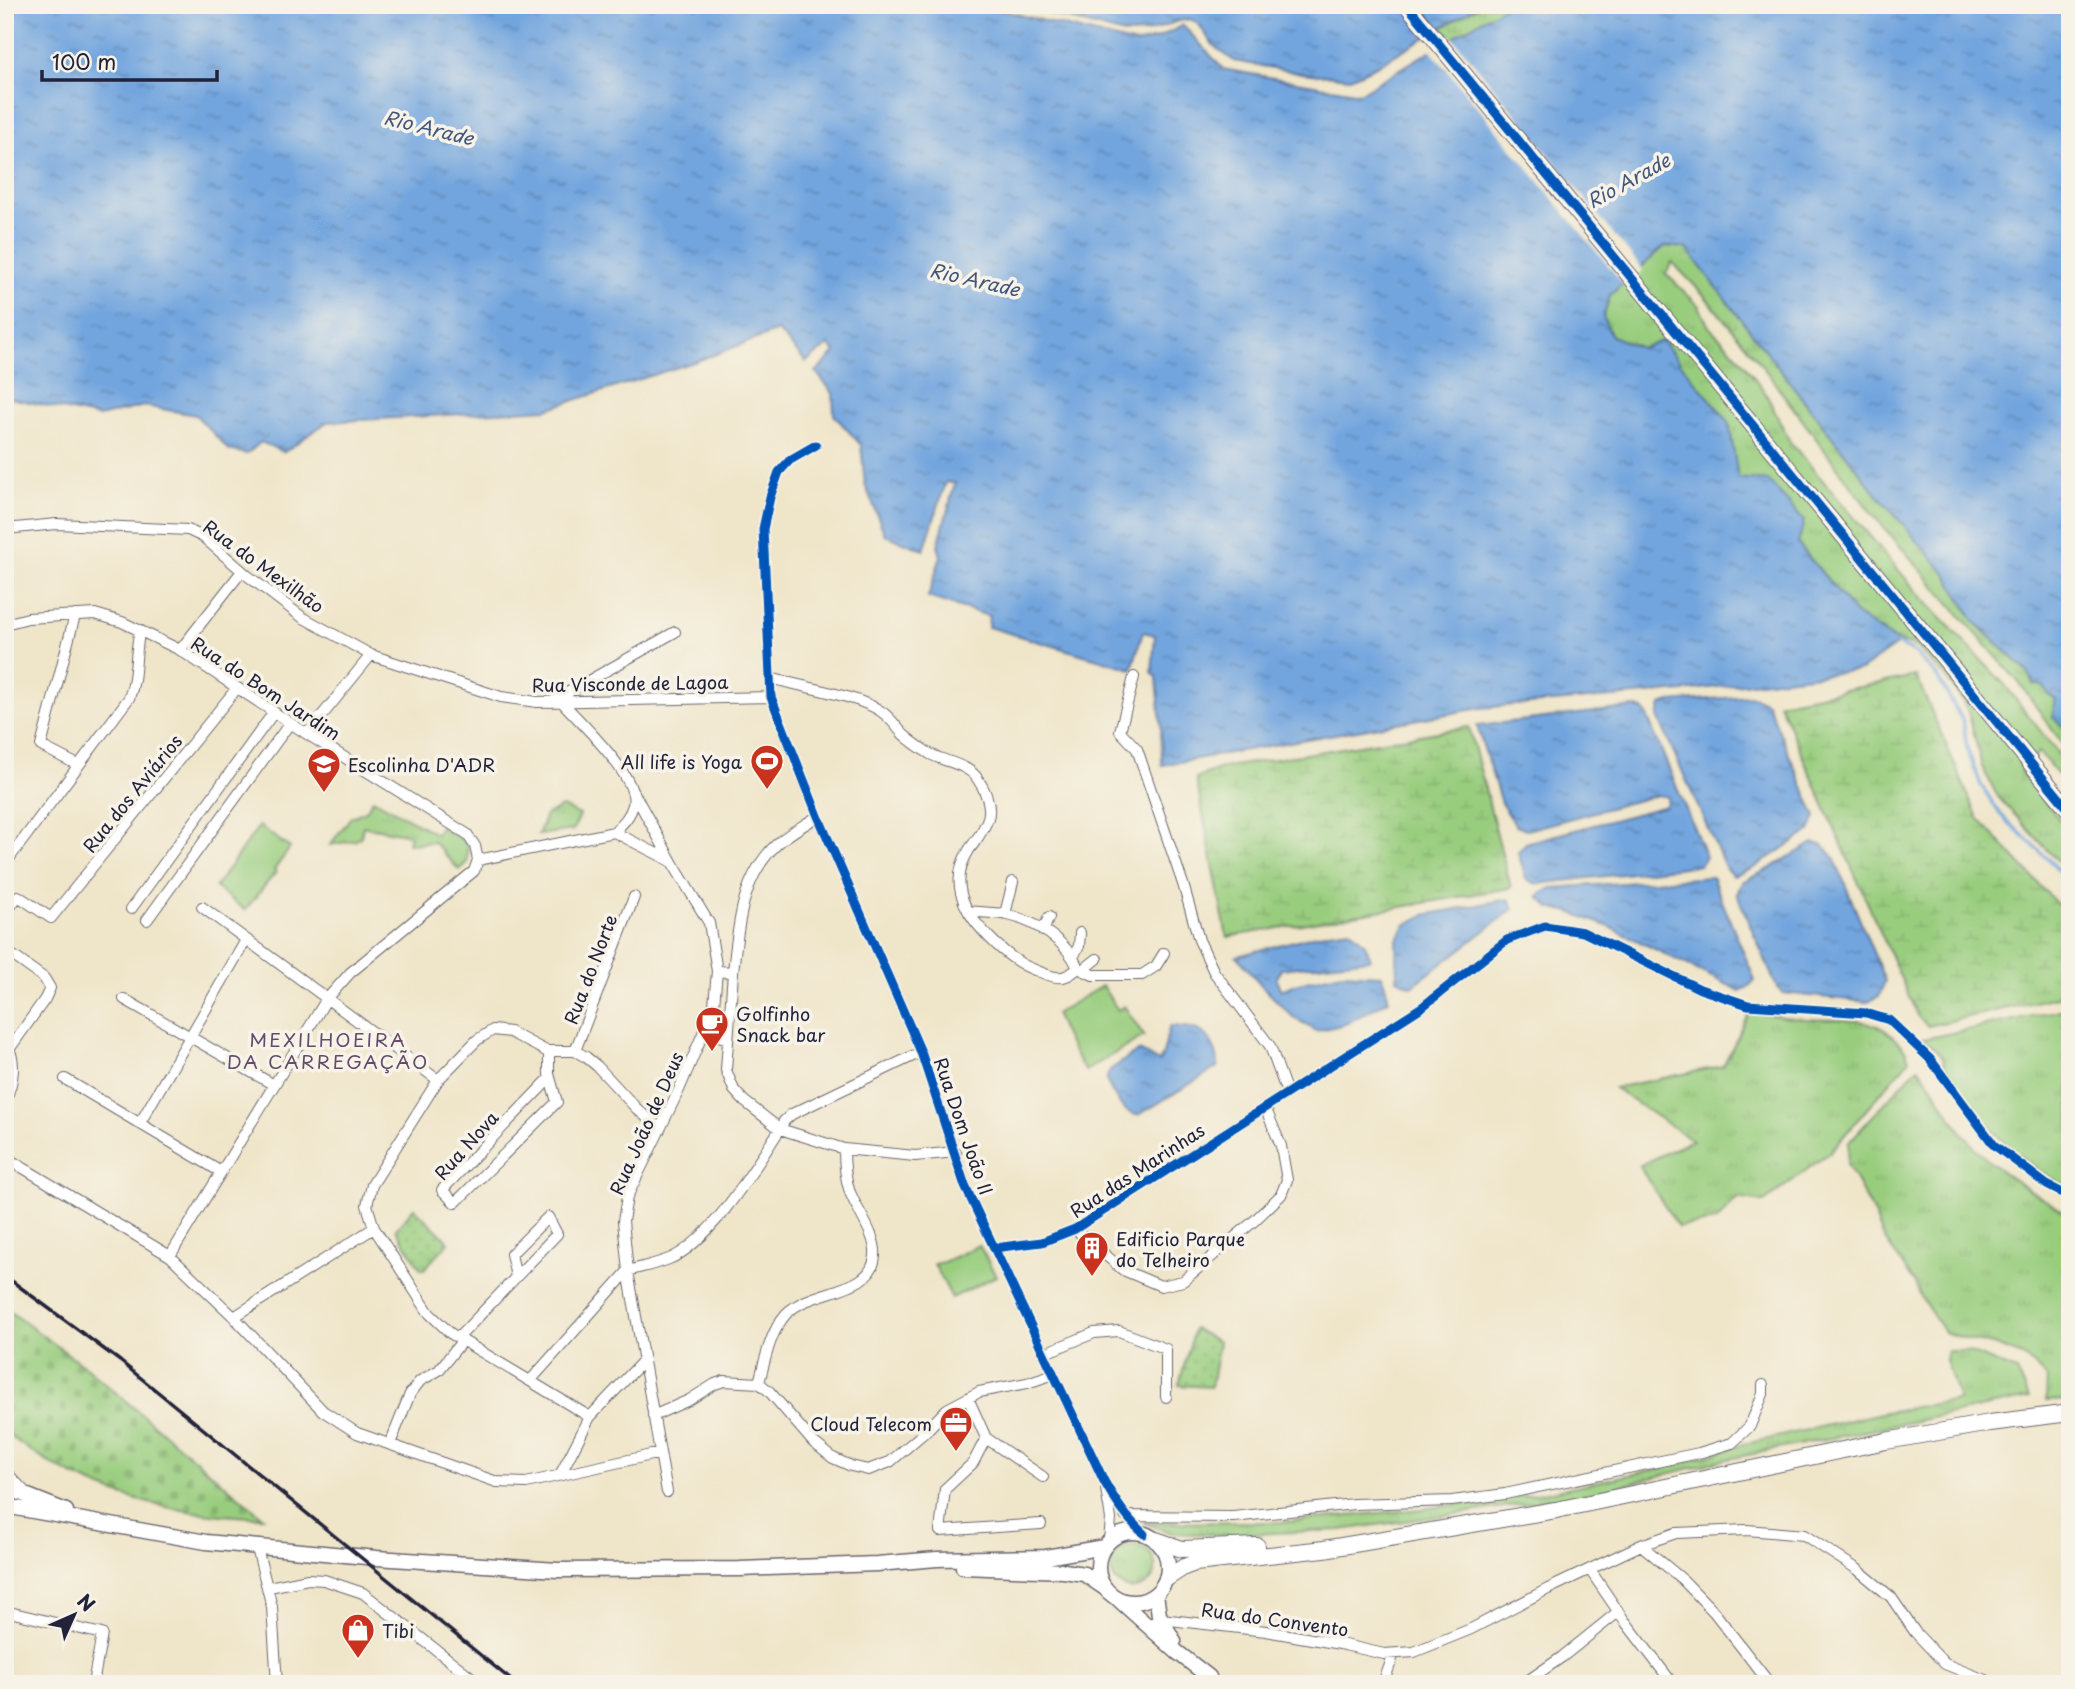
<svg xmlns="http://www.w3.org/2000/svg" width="2075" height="1689" viewBox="0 0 2075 1689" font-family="'Playpen Sans',sans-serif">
	<defs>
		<pattern id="grass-tufts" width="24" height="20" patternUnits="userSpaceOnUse" patternTransform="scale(1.75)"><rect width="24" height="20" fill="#99cd7e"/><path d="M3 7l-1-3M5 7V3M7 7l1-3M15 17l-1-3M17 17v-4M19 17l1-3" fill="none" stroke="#84b06e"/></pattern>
		<pattern id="wetland-marsh" width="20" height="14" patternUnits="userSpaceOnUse" patternTransform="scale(1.75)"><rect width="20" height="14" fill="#99cd7e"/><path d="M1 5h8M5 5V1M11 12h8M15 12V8" fill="none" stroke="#84b06e"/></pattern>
		<pattern id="cemetery-stones" width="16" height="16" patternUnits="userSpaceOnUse" patternTransform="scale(1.75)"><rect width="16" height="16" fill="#99cd7e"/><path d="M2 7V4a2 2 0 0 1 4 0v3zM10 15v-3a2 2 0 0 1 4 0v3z" fill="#84b06e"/></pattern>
		<pattern id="park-dots" width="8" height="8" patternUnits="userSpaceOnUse" patternTransform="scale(1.75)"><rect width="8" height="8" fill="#99cd7e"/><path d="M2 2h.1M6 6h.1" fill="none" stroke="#84b06e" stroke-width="1.8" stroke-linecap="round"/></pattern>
		<pattern id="water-ripples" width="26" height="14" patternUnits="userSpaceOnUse" patternTransform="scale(1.75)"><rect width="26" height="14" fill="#72a5de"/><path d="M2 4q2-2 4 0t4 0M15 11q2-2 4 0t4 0" fill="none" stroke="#5d86b5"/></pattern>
	</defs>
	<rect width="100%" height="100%" fill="#f7f3e8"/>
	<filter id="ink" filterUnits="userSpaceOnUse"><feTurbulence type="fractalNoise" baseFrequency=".0143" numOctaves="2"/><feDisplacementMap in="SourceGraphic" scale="14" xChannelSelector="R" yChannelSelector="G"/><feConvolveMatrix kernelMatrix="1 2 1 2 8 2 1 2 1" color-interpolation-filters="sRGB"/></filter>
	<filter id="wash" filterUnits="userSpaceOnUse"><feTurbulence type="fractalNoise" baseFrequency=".00686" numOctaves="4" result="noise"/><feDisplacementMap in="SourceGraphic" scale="28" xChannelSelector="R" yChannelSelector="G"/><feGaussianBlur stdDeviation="1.57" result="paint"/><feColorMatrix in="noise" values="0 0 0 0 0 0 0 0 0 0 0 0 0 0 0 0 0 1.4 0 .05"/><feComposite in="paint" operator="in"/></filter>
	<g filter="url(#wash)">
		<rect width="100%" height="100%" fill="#efe5c9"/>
		<path fill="url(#grass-tufts)" stroke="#5e785c" stroke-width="2" d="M1480,5h27l-55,33 -10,-10z
			M1665,246l21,2 189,244 72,83 27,46 54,51 5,12 10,2 5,8 8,6 -4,17 18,15v23l-49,-70 -148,-170 -119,-160 -51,-61 -31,-32 -6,12 33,32 10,21 28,28 28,37 25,50 134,158 80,84 66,85v21l-31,-38 -19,20 50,60v42l-72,-77 -16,-30 -14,-57 -22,-33 -31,-31 -15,-4 -43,-27 -59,-71 -60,-66 -10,-56 -66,-81 -21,7 -29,-12 -9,-19 7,-22z
			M373,799l63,35 4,-8 21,13 7,8 -1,15 -8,8 -25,-28 -26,2 2,-9 -47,-9 -2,10 -5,4 -26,5 21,-28 15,-6z
			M562,807l18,8 -7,15 -35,5 8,-20z
			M2070,1008v169l-6,8 -26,-15 -25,-19 -30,-30 -38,-53 -2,-11 -11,-12 -13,-5z
			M1751,1011c18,4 36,7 55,8 36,3 66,-7 92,23 6,6 9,10 11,18l-79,92 -66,50 -27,-4 -21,23 -38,6 -39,-61 53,-26 -78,-52 109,-22z
			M1918,1067c17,21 29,45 45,67 28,36 68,57 107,81v185l-24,1 1,-23 -22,-21 -32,-12 -28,-6 -21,-7 -23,-35 -6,-14 -31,-45 -11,-26 -26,-48 2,-22z
			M1947,1351h20l50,20 12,27 -311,63 -129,33 -126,19 -123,17 -110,5 -57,-2 -30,-10 142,-1 137,-13 120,-16 126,-26 78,-23 139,-32 74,-12 -13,-40z
			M1111 1567a22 22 0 1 1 44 0a22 22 0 1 1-44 0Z"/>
		<path fill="url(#wetland-marsh)" stroke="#5e785c" stroke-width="2" d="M1916,676l62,142 90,98 2,4v74l-142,32 -10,-9 -139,-314z
			M1469,727l42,161 -284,49 -31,-159 25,-10z"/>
		<path fill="url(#cemetery-stones)" stroke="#5e785c" stroke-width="2" d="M5,1308l78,57 180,152c-94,-1 -184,-25 -258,-85z"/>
		<path fill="url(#park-dots)" stroke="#5e785c" stroke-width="2" d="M414,1208l35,34 -25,27h-3l-25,-40z
			M1194,1329l25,13 -8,45 -32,-2z"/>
		<path fill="#99cd7e" stroke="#5e785c" stroke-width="2" d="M259,826l31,22 -16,22 2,2 -31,38 -30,-23z
			M1102,986l16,24 6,-4 20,30 -59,35 -17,-29 -13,-28z
			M979,1245l17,31 -44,22 -18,-34 10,-2z"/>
		<path fill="url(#water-ripples)" stroke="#4a648c" stroke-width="2" d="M5,5h976l155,39 23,-6 24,-13 40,44 137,24 147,-88h563v727l-18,-15 4,-17 -8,-6 -5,-8 -10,-2 -5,-12 -54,-51 -27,-46 -72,-83 -189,-244 -21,-2 -55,49 -7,22 9,19 29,12 21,-7 67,81 9,56 31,3 35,40 -6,23 59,71 42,28 -38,27 -178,21 -202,17 -319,57 -1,-40 -4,-48 -5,-5 3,-37 -12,-3 -11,37 -144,-42 1,-11 -61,-19 13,-41 -3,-10 17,-63 -9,-1 -22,68 -39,-15 -20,-51 -4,-39 -27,-30 -1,-22 -17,-21 19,-19 -6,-8 -23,17 -28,-31 -81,30 -150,48 -220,13 -43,30 -23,-10 -14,12 -18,-4 -33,-35 -52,-9 -45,11 -94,-20z
			M1018,5h462l-104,61 -26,12 -49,-5 -67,-12 -20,-15 -15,-21 -8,-6 -13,2 -32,12 -22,1z
			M1752,696l15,7 49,114 -6,14 -58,38 -19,7 -7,-7 -68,-152 3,-12 9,-3z
			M1635,707l10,4 61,146 -6,8 -163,19 -11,-5 -8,-27 8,-9 140,-37 2,-9 -10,-2 -131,35 -11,-4 -15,-23 -24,-77z
			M1813,843l10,2 11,12 51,124 -6,15 -11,6 -85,-9 -6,-5 -40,-94 5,-12 27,-13z
			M1712,877l43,103 -7,7 -8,4 -130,-64 -43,-16 -17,-3 -12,-12 13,-8z
			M1509,899l5,10c-35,25 -67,52 -102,77l-15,-7 -1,-37 9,-17 19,-10z
			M1350,929l15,15 6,15 -90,10 -5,11 5,10 17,-7 44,-10 40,2 7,25 -44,24 -29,7 -23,-14 -30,-30 -26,-31 91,-24z
			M1170,1026c10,1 21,0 30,5 11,7 19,24 18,36l-79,48c-17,0 -26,-22 -33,-35l4,-10 28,-19c8,2 13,8 21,11 7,-9 6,-24 11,-36z"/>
		<path fill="#efe5c9" d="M1451,35l192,235 -18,16 -196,-238z"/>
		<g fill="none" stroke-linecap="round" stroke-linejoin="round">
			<path stroke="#72a5de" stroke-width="3.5" d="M1897,643l18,10 21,22 27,46 4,28 14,36 19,29 50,47 20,23"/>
		</g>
	</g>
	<g filter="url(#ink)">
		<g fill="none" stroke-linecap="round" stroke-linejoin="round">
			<defs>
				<path id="minor" d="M816,445l-26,15 -11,12 -9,25 -7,32 8,168 47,119 103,236 44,134 139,295c12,21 22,37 40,53
					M5,529l52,-5 131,6 15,7 45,39 54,41 69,38 130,42 36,5 234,-5
					M75,615l-34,131 37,19
					M5,624l23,-6 67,-4 27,8 58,28 127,84 160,100 8,12 3,14
					M180,650l62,-79
					M1134,677l-14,54 17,18 46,135 16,56 15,32 56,74 17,47
					M770,678c29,8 90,18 112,34 9,6 15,16 22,23 8,7 18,14 26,19 15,8 37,10 47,24 8,11 15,28 11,40 -4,13 -12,22 -19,32 -19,30 -7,59 15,82 14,15 31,31 51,38 18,7 27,13 43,-2 -11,-27 -43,-47 -70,-53 -13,-3 -26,-2 -39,-4
					M551,702l124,-70
					M307,734l64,-79
					M634,793l38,69 37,61 8,48
					M614,832l57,29
					M478,860l136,-28c8,-8 16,-15 19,-27 7,-27 -53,-83 -71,-103
					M5,864l124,-166c9,-22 5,-45 11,-68
					M202,907l236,173
					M131,909l143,-197
					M5,914l13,-18 33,22 186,-230
					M1005,914l8,-32
					M147,920l143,-197
					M1043,931l6,-14
					M5,950l39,28 6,10 -5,11 -35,49
					M1073,957l6,-11 1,-13
					M1078,968l15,7h49l14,-9 8,-13
					M1083,970l14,-11
					M733,972c5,-45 8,-95 44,-128 12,-11 28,-19 41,-28
					M124,999l150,86
					M728,1039l-24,-8 10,-26 3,-34 16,1 -7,98 8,20 10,11 36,28 64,20 71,7 41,-4
					M549,1051v23l8,28 -102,101 -13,-13 108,-112
					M575,1051l59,-154
					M65,1079l156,93
					M5,1100c8,-15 13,-43 0,-56
					M140,1123l106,-183
					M5,1157l165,99 156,-256 24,-27 124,-102 4,-11
					M374,1228l55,85 21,20 80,48 98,-110
					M1075,1229l48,41 38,16 22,-5 71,-60 27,-26 6,-15 -6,-34 -16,-39
					M994,1248l48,-6 33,-13 347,-222 85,-67 38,-14 38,6 117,57 48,16 118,8 23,7 41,39 64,86 53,40 23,12
					M170,1256l64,61 89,94 34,22 140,49 29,1 134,-30
					M628,1271c14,-4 28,-7 41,-12 41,-16 87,-93 111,-130l4,-8 8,-7 129,-62
					M234,1317l140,-89 -7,-23 5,-20 66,-105 39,-40 16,-10 17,2 36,19h29l11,6 11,9 39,42 23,20
					M458,1338l99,-104 -9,-17 -37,37 5,23
					M1045,1353l49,-20 25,-2 47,18v48
					M530,1381l60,36 54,-57
					M759,1383c6,-23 11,-51 27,-69 26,-27 86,-19 89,-58 2,-20 -18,-45 -25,-64 -5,-14 -6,-28 -6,-43
					M968,1398l18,40 57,39
					M653,1416l36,-16 26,-16 9,-3 35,2 10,8 44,51 20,16 18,8 17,4 22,-8 36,-31 21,-22 32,-17 48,-9 27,-9
					M986,1438l-13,25 -28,26 -5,42 101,-7
					M390,1444l20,-50 10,-13 19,-11 23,-29
					M5,1471l20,21
					M560,1475l30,-58
					M1106,1489l5,30 -2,22
					M667,1492l-39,-221 -5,-50 4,-24 52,-107 25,-59
					M1125,1516l108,1 121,-13 98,-3 53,-7 194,-41 33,-10 18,-17 13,-32v-9
					M1641,1545l42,35 31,32 56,72
					M257,1548l15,59 5,77
					M1590,1570l34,50 49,64
					M269,1587l39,-8 16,1 39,13 117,91
					M5,1611l97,23 -9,50
					M1148,1625l13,-6 105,12 74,13 44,10 30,-2 57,-23 77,-40 93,-44 35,-12 71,-3 57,5 53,34 34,28 24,35 30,32 50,20
					M1383,1684l9,-25
					M1523,1684l39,-27 56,-45"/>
				<path id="secondary" d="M5,1487l61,24
					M5,1506l201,36 171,16 181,12 182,-1 137,-5 60,-5 109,-2 58,-10
					M1098 1567a35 35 0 1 1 70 0a35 35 0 1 1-70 0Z
					M963,1567l101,4 20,3 22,15
					M1156,1594l3,21 15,26
					M1119,1600l58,52 32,25"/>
				<path id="primary" d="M1407,5l663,806
					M1156,1540l26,9 75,-3
					M1167,1578l17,-11 11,-4 129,-14 232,-39 330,-69 104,-18 80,-10"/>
			</defs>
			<use href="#minor" stroke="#6a666d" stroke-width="12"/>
			<use href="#secondary" stroke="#6a666d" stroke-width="17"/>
			<use href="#primary" stroke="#6a666d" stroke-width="18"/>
			<use href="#minor" stroke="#fff" stroke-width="10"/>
			<use href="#secondary" stroke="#fff" stroke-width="14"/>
			<use href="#primary" stroke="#fff" stroke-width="16"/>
			<path stroke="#22223b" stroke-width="3.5" d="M5,1276l115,85 396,323"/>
			<defs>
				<path id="cycleway" d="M1407,5l663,806
					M816,445l-26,15 -11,12 -9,25 -7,32 8,168 47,119 103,236 44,134 139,295c12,21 22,37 40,53
					M994,1248l48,-6 33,-13 347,-222 85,-67 38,-14 38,6 117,57 48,16 118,8 23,7 41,39 64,86 53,40 23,12"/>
			</defs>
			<use href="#cycleway" stroke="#f7f3e8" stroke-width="13"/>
			<use href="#cycleway" stroke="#0057b8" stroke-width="9"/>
		</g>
	</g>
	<defs>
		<symbol id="stadium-pin" viewBox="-11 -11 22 30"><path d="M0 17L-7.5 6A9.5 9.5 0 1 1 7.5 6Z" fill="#c8321e" stroke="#f7f3e8"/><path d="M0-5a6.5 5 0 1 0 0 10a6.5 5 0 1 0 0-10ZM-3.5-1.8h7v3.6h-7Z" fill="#fff"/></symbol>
		<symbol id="school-pin" viewBox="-11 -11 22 30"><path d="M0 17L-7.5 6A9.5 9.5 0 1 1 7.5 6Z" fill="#c8321e" stroke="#f7f3e8"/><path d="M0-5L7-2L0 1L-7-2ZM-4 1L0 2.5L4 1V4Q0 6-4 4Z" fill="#fff"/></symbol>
		<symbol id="cafe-pin" viewBox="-11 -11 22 30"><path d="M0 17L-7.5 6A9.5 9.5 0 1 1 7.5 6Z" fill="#c8321e" stroke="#f7f3e8"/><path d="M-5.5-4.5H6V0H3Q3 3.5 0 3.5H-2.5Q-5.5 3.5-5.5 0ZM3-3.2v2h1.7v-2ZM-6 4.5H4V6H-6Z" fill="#fff"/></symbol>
		<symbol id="building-pin" viewBox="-11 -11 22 30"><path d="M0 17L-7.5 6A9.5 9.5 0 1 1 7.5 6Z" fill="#c8321e" stroke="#f7f3e8"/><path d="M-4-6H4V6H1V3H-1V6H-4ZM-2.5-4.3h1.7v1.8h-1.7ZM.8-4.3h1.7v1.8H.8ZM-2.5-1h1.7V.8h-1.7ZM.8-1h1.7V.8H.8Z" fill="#fff"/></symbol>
		<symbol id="office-pin" viewBox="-11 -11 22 30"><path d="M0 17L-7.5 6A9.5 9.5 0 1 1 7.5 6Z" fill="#c8321e" stroke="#f7f3e8"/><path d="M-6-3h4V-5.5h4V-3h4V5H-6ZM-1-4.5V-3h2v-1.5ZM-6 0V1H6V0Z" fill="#fff"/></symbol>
		<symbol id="shop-pin" viewBox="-11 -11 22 30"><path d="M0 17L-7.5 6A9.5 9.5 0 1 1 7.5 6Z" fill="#c8321e" stroke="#f7f3e8"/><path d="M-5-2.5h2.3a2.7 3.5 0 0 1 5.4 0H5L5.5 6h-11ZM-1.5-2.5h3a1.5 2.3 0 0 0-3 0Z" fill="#fff"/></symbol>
	</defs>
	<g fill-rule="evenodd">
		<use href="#stadium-pin" x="748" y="742" width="38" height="52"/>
		<use href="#school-pin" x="305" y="745" width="38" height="52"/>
		<use href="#cafe-pin" x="693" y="1004" width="38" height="52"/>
		<use href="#building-pin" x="1073" y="1229" width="38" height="52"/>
		<use href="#office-pin" x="937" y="1404" width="38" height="52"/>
		<use href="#shop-pin" x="339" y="1611" width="38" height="52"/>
	</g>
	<g text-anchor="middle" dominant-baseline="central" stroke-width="7" stroke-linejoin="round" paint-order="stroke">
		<g font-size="18" fill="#22223b" stroke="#f7f3e8">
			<text transform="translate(264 566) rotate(36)">Rua do Mexilhão</text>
			<text transform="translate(630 683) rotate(-1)">Rua Visconde de Lagoa</text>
			<text transform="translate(266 688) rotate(33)">Rua do Bom Jardim</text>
			<text transform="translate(132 793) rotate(-51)">Rua dos Aviários</text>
			<text transform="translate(590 969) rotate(-69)">Rua do Norte</text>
			<text transform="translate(646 1123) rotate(-66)">Rua João de Deus</text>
			<text transform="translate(964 1126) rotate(71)">Rua Dom João II</text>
			<text transform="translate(466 1145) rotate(-48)">Rua Nova</text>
			<text transform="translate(1137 1170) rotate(-33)">Rua das Marinhas</text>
			<text transform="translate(1275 1619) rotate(8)">Rua do Convento</text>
		</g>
		<g font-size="18" fill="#22223b" stroke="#f7f3e8" text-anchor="start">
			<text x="742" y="761" text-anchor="end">All life is Yoga</text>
			<text x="348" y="764">Escolinha D'ADR</text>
			<text x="736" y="1013">Golfinho<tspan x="736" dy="21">Snack bar</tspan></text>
			<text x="1116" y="1238">Edificio Parque<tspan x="1116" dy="21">do Telheiro</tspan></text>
			<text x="932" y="1423" text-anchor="end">Cloud Telecom</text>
			<text x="382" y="1630">Tibi</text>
		</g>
		<g font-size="19" font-style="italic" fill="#42567c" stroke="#f7f3e8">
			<text transform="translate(429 127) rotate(14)">Rio Arade</text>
			<text transform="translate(1628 180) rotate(-29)">Rio Arade</text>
			<text transform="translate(975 279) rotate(13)">Rio Arade</text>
		</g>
		<g font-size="19" letter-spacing="2" fill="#634b69" stroke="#f7f3e8">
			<text x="328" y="1039">MEXILHOEIRA<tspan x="328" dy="22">DA CARREGAÇÃO</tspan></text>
		</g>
	</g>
	<rect width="2075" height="1689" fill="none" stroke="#f7f3e8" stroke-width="28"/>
	<g transform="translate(74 1615) rotate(45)" stroke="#f7f3e8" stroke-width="5" paint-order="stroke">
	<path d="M0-5L12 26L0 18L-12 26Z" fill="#22223b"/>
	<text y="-10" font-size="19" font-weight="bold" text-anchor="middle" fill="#22223b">N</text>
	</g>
	<path d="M42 70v10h175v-10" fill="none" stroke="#22223b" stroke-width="3.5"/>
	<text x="52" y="70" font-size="21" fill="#22223b" stroke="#f7f3e8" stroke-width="5" paint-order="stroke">100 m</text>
</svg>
